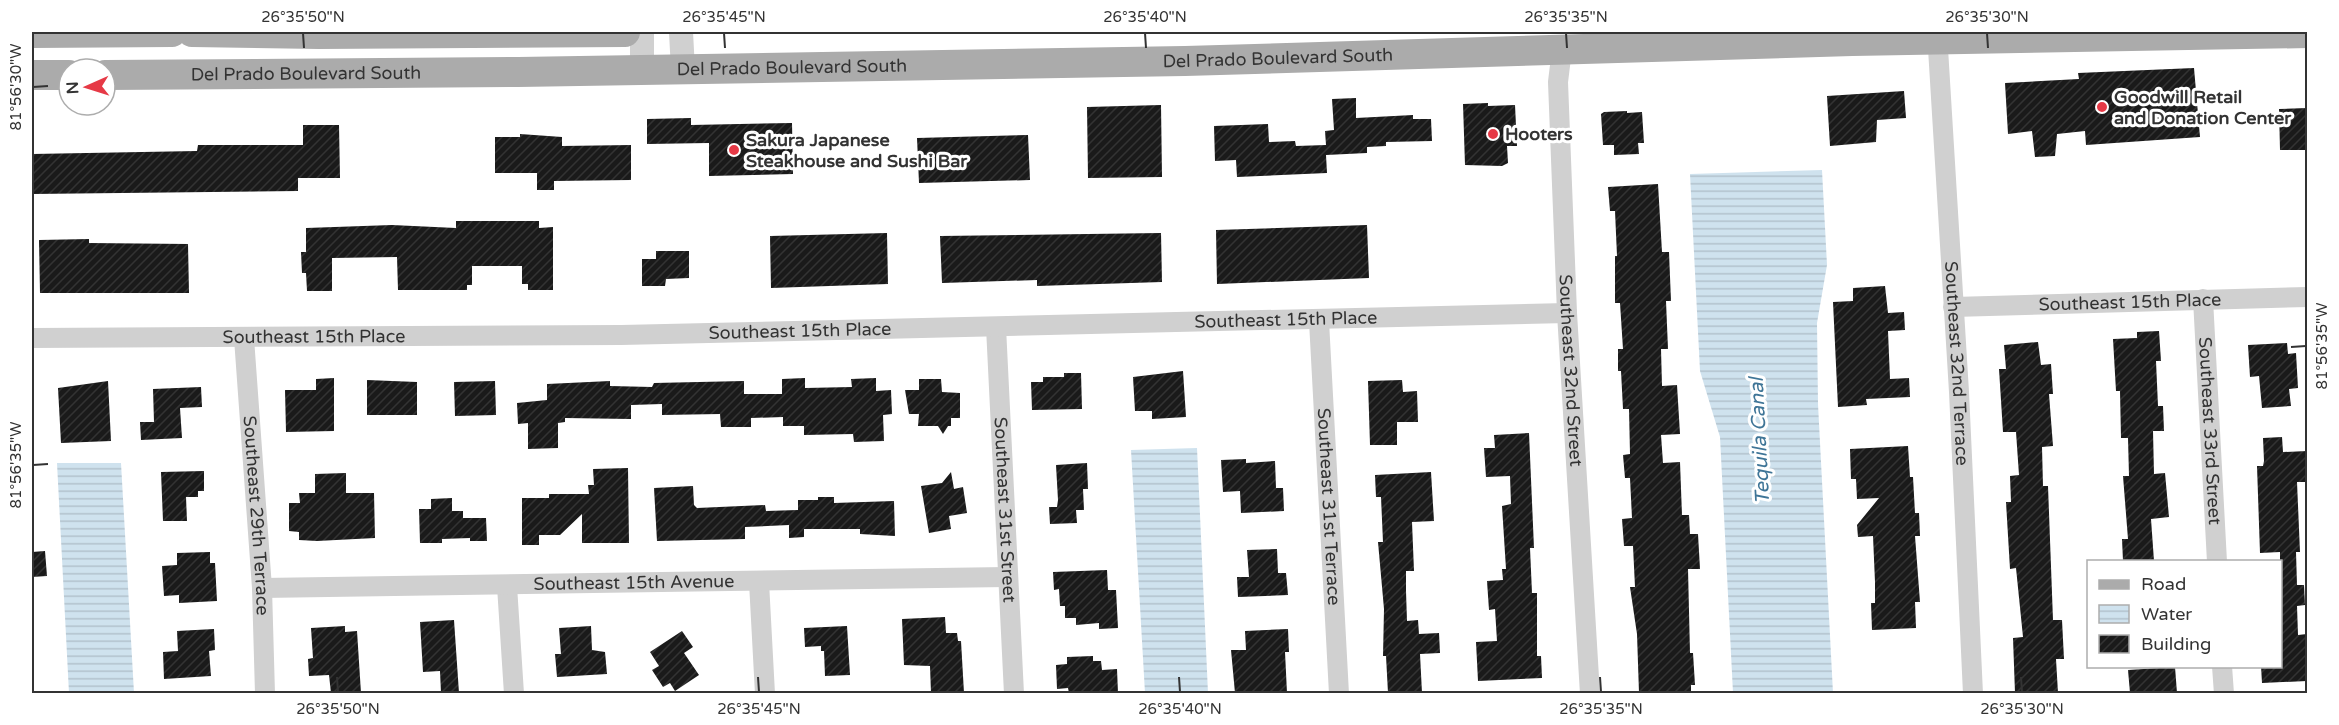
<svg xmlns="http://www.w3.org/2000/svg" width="2339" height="725" viewBox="0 0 2339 725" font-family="'Varela Round',sans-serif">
	<defs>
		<pattern id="water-rules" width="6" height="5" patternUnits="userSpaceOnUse" patternTransform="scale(1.5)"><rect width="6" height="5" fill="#cfe2ee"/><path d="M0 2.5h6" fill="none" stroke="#b2c2cd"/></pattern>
		<pattern id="building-hatch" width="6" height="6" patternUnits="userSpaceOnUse" patternTransform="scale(1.5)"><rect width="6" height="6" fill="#1a1a1a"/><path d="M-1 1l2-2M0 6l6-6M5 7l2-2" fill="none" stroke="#333"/></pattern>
	</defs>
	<rect width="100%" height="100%" fill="#fff"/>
	<path fill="url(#water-rules)" d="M1822,170l5,95 -10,58 1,81 15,289h-100l-13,-256 -20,-66 -10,-197z
		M1197,448l11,245h-63l-14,-243z
		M57,463h64l13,230h-65z"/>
	<path fill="url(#building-hatch)" d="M2194,68l6,69 -114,8 -1,-14 -28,3 -2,22 -20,1 -3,-26 -24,3 -3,-51 74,-4 -1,-6z
		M1904,91l2,27 -29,2 -1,22 -46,4 -3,-50z
		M1356,98v20l57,-3v4h18l1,22 -46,1v4l-19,1v6l-41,2 1,18 -90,4 -1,-17 -21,1 -1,-35 54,-2 1,18 26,-1 1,5 30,-1 -1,-14 9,-1 -2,-31z
		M1488,103v3l27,-1 2,41h-10l1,17 -6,3 -37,-1 -2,-61z
		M1161,105l1,72 -74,1 -1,-71z
		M2307,108v42h-27l-1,-41z
		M1627,111v2l15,-1 2,31h-6l1,11 -25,1v-10h-11l-2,-31 3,-2z
		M691,118v7l101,-2 1,51 -84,2v-33l-62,1v-25z
		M303,125h36l1,53h-42v13l-266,3v-40l165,-3 1,-6h105z
		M520,134l42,3v9l69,-1v35l-77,1v9h-17v-17h-42v-36h25z
		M1028,135l2,45 -111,3 -2,-45z
		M1658,184l4,68h7l2,49h-5l2,48h-7l1,37 15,-1 3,49 -19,1 2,28 17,-1 2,53h7l1,19h8l2,35h-12l2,84h3l2,32h-4v8h-52l-2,-59 -7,-47h5l-2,-41h-9l-2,-27 10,-1 -2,-40h-5l-2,-23 7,-1 -1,-45h-6l-2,-38h-3v-22h5l-3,-46h-5v-47h2l-2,-45h-5l-2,-24z
		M456,221h83v7l14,-1v63h-25v-6h-6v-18h-50v19h-5v5h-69l-1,-33 -65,1v33h-25l-1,-18h-4l-1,-21h5v-24l86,-3 64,3z
		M1367,225l2,53 -152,6 -1,-54z
		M887,233l1,51 -117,4 -1,-52z
		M1161,233l1,49 -125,4v-6l-95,3 -2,-47z
		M89,239v4l99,1 1,49h-149l-1,-53z
		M656,251h33v27l-23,1 -1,7h-23v-27h14z
		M1885,286l3,27 16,-1 1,18 -17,1 2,48 19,-1 1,19 -44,2 1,6 -29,2 -5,-105 20,-1v-13z
		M2159,331l2,30h-5l2,45h5l1,25h-11l1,43 11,-1 4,44 -18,2 3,42h-31l-1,-22h6l-5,-63h6l-1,-38h-7l-1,-47h-4l-3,-52 24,-1v-6z
		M2038,342l3,23 10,-1 2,30h-4l4,52 -11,1 1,39h5l5,134h9l2,39h-8l2,34h-43l-2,-55 10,-1 -7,-69 -6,1 -4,-67h5l-1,-26 9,-1 -3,-43h-13l-4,-63h7l-2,-24z
		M2287,343l1,11 8,-1 2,35 -9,1 2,17 -29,2 -3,-32 -9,1 -2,-32z
		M1183,371l3,46 -34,2v-8h-17l-2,-34z
		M1064,373h17l1,36 -50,1 -1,-28h12v-5h21z
		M334,378v53l-48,1 -1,-42h31v-11z
		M805,378v10l47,-1 -1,-8 25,-1v13l15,-1 1,24 -9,1 1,26 -30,1 -1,-8 -49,1v-9h-21v-9l-32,1v9h-30l-1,-13 -58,1v-11l-31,1v14l-66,-1v4l-7,1v25l-30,1v-26l-10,1 -1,-21 30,-3v-16l63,-3v5l42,1 2,-4 90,-2v13h38v-15z
		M919,379h22l1,13 18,1v25h-9v8h-3l-5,8 -5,-8h-20l1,-12h-10l-4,-24h14z
		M367,380l50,2v33h-50z
		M1402,380l1,12 14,-1 1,31h-21v23h-27l-2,-64z
		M108,381l3,60 -50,2 -3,-55z
		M495,381l1,34 -41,1 -1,-34z
		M201,387l1,20 -22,1 2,30 -41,2 -1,-18h14l-1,-33z
		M1529,433l5,115h-4l2,45h5v63h4l1,22 -64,3 -2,-39 21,-1 -2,-32 -6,1 -2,-29 16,-1 -1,-11h4l-4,-63 9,-2 -1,-28 -24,1 -2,-29h11l-1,-13z
		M2282,437l1,15 24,-1v31h-10l3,70h-4l1,33h7l1,20 -8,1 1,29 9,-1v47l-45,2 -1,-17h19v-114l-20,1 -3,-87h6l1,-5 -1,-23z
		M1908,446l2,31h3l2,36h4l1,23h-5l5,66h-5l1,26 -44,2 -1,-27h4v-21l-2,-46 -15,1 -1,-12 22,-27 -22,1 -1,-20h-5l-1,-30z
		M1246,459v4l29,-2 1,27h7l1,23 -43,2 -1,-22 -17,1 -2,-32z
		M1087,463l1,26h-5l1,21h-8l1,13 -27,1 -1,-17h8l1,-7 -2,-35z
		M628,468l1,75h-47v-29l-22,21h-21v10h-17v-47h27v-4h40l-1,-9h6l-1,-16z
		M204,471v20h-6v6h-12l1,24h-24l-2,-49z
		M951,472l3,17 9,-2 4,26 -18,3 2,13 -22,4 -8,-47 21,-3z
		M1431,472l3,49 -22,1 2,49h-8v20l1,30 11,-1 1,14 20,-1 1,20 -20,1 2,39h-34l-2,-37h-3l1,-47 -6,-67h5l-2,-45h-5l-1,-22z
		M346,473v20h28l1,45 -58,3 -18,-1v-8l-10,-1v-28h11l-1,-10h16v-19z
		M693,486l1,19 3,3 68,-3 1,6 32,-1v-10h20v-3h16v6l60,-2 1,35 -35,-2v-5h-56v8l-15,1v-13l-44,2v12l-88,2 -3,-53z
		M452,498v13h11v7h23l1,23h-17v-3l-28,1v4h-22l-1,-34h12v-10z
		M1277,549l1,24h8l2,22 -50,2 -1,-20h12l-2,-27z
		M45,551l2,25 -15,1v-25z
		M210,552v11h5l2,38 -38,2v-8l-15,1 -2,-30 15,-1v-12z
		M1107,570l1,20h8l2,38 -19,1v-6l-23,2v-7h-11v-12h-5l-1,-17 -5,1 -1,-18z
		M945,617l1,16h11l1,8h3l3,52h-33l-1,-27 -26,-1 -2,-46z
		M454,620l5,73h-18l-1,-22 -17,1 -3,-50z
		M345,626v6l12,-1 4,62h-30l-2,-18 -20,1 -1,-17 5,-1 -2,-30z
		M591,626l1,24 13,2 2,22 -50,3 -2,-23h6l-2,-26z
		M847,626l3,49 -25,1 -1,-25h-3v-5l-16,1 -1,-19z
		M214,629l1,21 -6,1 2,25 -47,3 -1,-27 15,-1 -1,-20z
		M1288,629l1,23h-4l2,41h-52l-4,-43h15l-1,-19z
		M682,631l11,16 -9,6 15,22 -24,16 -5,-8 -7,4 -11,-17 7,-4 -9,-14z
		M1093,656v5h8l1,9 15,-1 1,24h-49l-1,-5 -11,1 -1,-24 11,-1v-7z
		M2175,667l2,26h-47l-2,-23z"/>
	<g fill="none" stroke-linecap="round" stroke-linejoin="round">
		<g stroke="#d0d0d0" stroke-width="20">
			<path id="s1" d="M1937,32l22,360 14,302"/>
			<path id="s2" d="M1562,49l-4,33 9,231 23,381"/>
			<path id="s3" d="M2203,299l14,263"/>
			<path id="s4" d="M1953,307l355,-10"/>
			<path id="s5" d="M1319,321l20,373"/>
			<path id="s6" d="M996,327l18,367"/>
			<path id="s7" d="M32,338l589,-3 946,-22"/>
			<path id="s8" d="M244,338l18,250 3,106"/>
			<path d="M759,582l6,112"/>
			<path d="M507,586l7,108"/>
			<path id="s9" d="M262,588l745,-11"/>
			<path d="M2222,666l2,28"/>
		</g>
		<path stroke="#d0d0d0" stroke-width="24" d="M642,32v38
			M681,32l2,38"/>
		<g stroke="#ababab" stroke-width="30">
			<path d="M192,32l127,2 306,-2"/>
			<path d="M32,33l140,-1"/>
			<path d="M32,75h37"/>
			<path id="s10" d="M105,75l413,-3 667,-11 667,-20 456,-8"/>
		</g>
	</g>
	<path fill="none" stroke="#333" stroke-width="2" d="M303,33l1,15M724,33l1,15M1145,33l1,15M1566,33l1,15M1987,33l1,15M33,87l15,-1M2291,347l15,-1M33,465l15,-1M337,677l1,15M758,677l1,15M1179,677l1,15M1600,677l1,15M2021,677l1,15"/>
	<g fill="#e63946" stroke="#fff" stroke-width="2">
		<circle cx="2102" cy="107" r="6"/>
		<circle cx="1493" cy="134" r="6"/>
		<circle cx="734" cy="150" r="6"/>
	</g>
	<g text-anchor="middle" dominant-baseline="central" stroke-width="6" stroke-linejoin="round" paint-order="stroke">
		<g font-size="18" fill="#333" stroke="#fff">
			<text stroke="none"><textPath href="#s10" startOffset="1173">Del Prado Boulevard South</textPath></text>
			<text stroke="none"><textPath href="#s10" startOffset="687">Del Prado Boulevard South</textPath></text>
			<text stroke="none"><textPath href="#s10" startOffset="201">Del Prado Boulevard South</textPath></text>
			<text stroke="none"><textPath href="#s4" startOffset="177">Southeast 15th Place</textPath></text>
			<text stroke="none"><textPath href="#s7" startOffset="1254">Southeast 15th Place</textPath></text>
			<text stroke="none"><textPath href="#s7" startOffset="768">Southeast 15th Place</textPath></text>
			<text stroke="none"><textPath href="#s7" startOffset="282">Southeast 15th Place</textPath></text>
			<text stroke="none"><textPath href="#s1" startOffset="332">Southeast 32nd Terrace</textPath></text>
			<text stroke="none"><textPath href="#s2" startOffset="322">Southeast 32nd Street</textPath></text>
			<text stroke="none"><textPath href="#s3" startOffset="132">Southeast 33rd Street</textPath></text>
			<text stroke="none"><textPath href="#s5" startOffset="186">Southeast 31st Terrace</textPath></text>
			<text stroke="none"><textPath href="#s6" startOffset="183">Southeast 31st Street</textPath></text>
			<text stroke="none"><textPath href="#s8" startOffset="178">Southeast 29th Terrace</textPath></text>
			<text stroke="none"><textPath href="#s9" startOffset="372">Southeast 15th Avenue</textPath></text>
		</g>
		<g font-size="18" font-weight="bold" fill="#333" stroke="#fff" text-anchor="start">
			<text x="2114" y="97">Goodwill Retail<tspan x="2114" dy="21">and Donation Center</tspan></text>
			<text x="1505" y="134">Hooters</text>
			<text x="746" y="140">Sakura Japanese<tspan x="746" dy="21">Steakhouse and Sushi Bar</tspan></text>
		</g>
		<g font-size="20" font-style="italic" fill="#3f7597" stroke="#fff">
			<text transform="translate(1760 441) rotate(-93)">Tequila Canal</text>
		</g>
	</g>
	<rect width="2339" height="725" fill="none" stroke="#ffffff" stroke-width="66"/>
	<rect x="2087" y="560" width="195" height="108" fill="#ffffff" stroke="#adadad" stroke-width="1.5"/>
	<rect x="2099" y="580" width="30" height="9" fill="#ababab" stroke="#adadad" stroke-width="1.5"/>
	<text x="2141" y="590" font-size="18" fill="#333333">Road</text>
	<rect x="2099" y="605" width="30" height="18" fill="url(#water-rules)" stroke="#adadad" stroke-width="1.5"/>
	<text x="2141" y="620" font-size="18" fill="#333333">Water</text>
	<rect x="2099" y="635" width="30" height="18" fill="url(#building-hatch)" stroke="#adadad" stroke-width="1.5"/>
	<text x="2141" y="650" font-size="18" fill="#333333">Building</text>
	<g transform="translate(87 87) rotate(267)"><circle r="28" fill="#ffffff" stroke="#adadad" stroke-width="1.5"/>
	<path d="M0-4.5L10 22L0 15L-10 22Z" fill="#e63946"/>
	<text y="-9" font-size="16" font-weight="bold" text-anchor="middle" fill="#333333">N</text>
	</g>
	<rect x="33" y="33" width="2273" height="659" fill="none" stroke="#333" stroke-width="2"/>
	<g font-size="15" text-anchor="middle" fill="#333">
		<text x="303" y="22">26°35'50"N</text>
		<text x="724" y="22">26°35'45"N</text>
		<text x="1145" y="22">26°35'40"N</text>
		<text x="1566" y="22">26°35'35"N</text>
		<text x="1987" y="22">26°35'30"N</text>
		<text transform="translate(16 87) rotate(-90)" y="5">81°56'30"W</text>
		<text transform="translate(2322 346) rotate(-90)" y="5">81°56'35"W</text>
		<text transform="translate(16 465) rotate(-90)" y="5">81°56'35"W</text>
		<text x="338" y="714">26°35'50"N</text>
		<text x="759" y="714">26°35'45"N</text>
		<text x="1180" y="714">26°35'40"N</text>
		<text x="1601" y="714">26°35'35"N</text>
		<text x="2022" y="714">26°35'30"N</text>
	</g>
</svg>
